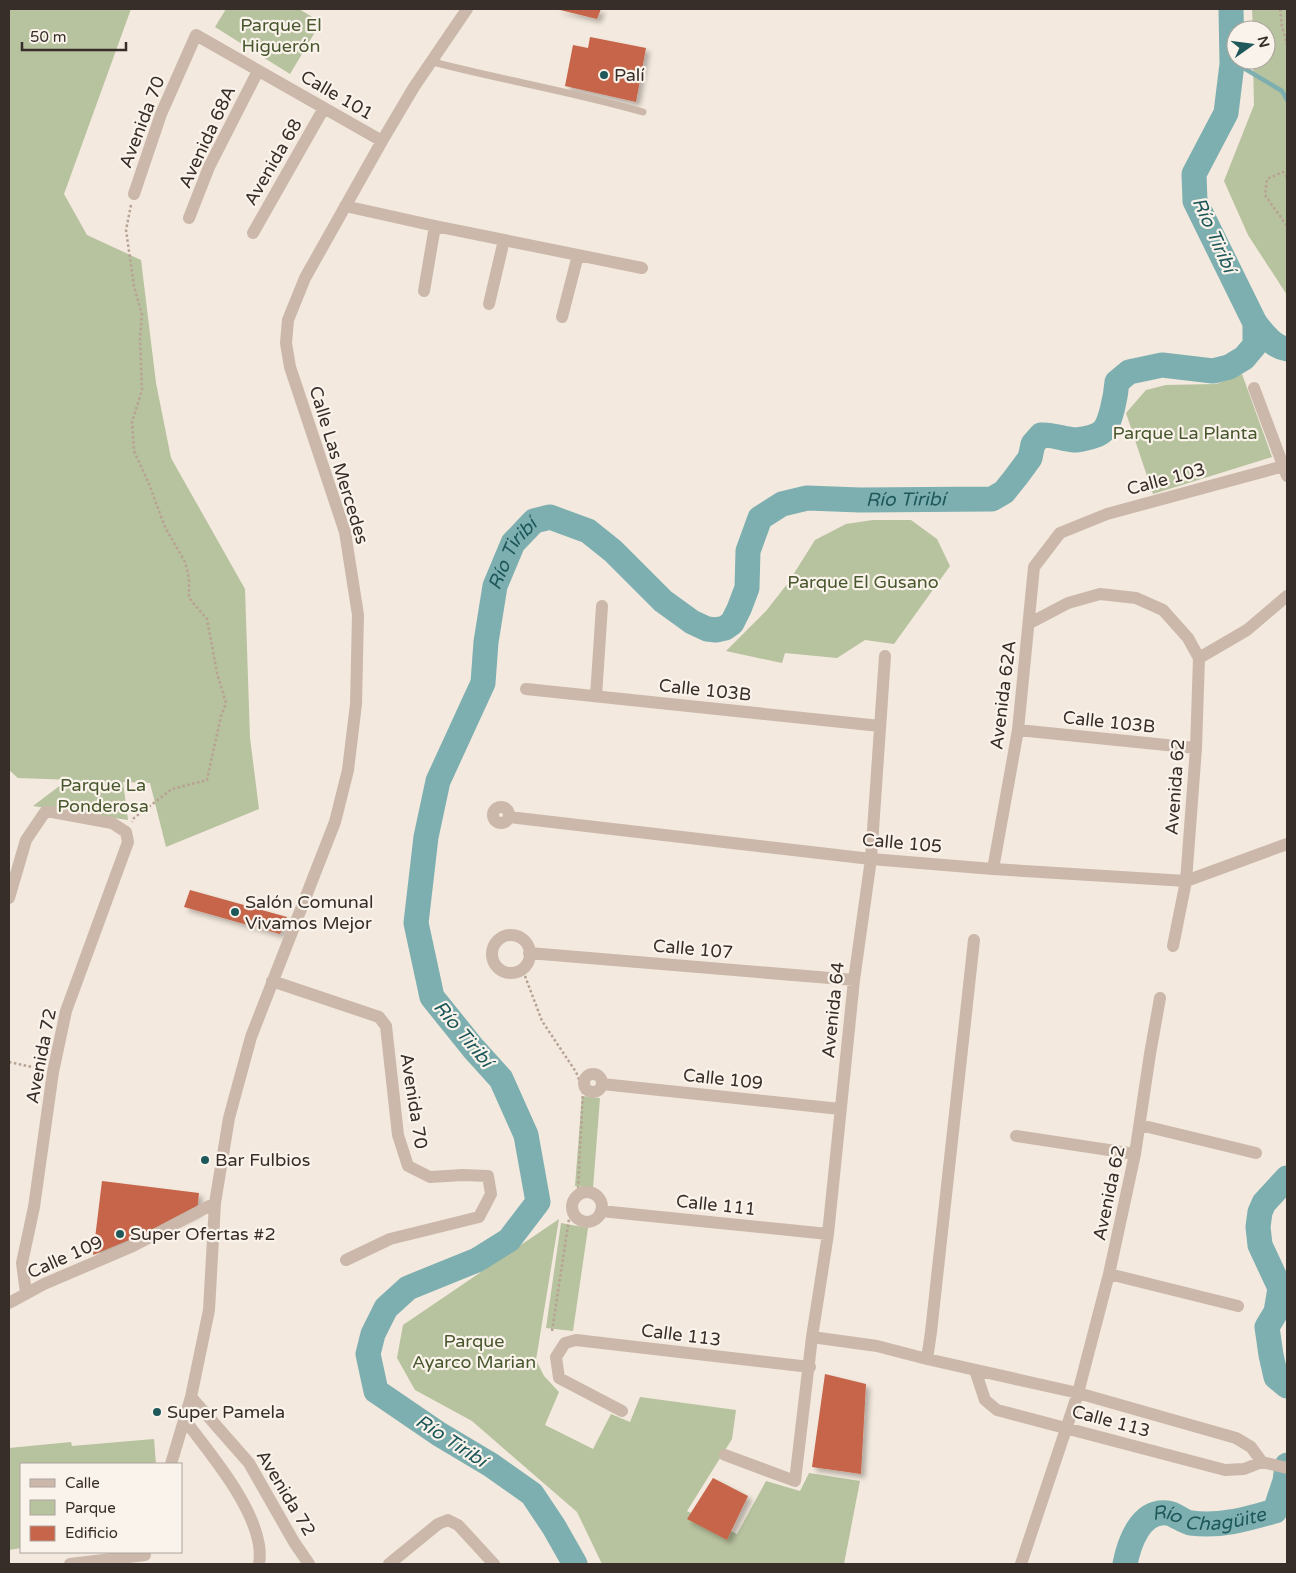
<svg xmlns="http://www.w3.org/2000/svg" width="1296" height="1573" viewBox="0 0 1296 1573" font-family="'Varela Round',sans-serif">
	<defs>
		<filter id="shadow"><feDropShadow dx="4" dy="4" stdDeviation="2.5" flood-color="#0004"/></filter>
	</defs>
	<rect width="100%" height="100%" fill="#f3e9de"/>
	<path fill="#b7c29e" d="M9,9h122l-67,185 23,41 54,25 15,123 15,75 74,131 5,149 9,71 -93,38 -16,-64 -27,-1 5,38 -95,-14 29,-22 12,-4 -56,-2 -9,-8z
		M226,9h73l22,13 -31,52 -75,-47z
		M1252,9h35v286l-39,-60 -24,-54 30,-76 -1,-45h13v-30h-13z
		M1242,374l30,83 -119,37 -27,-81 20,-23 20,-5 50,-1z
		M873,520h38l26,19 13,27 -56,78 -29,-4 -28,18 -52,-5 -3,10 -56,-12 40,-40 22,-28 27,-43 31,-16z
		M582,1096l18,2 -7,90 -18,-2z
		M559,1219l-23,141 8,16 15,16 -14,33 48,24 18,-35 19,8 10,-25 96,13 -4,29 -45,72 50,23 29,-53 34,10 9,-18 51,8 -16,83h-242l-25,-52 -105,-91 -57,-31 -18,-32 6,-33z
		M561,1223l27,5 -15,103 -27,-3z
		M154,1439l2,25h-135v84l-12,2v-102l62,-6 1,4z"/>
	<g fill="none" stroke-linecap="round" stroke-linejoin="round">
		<path stroke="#7dafb0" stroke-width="4.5" d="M1232,61l50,30 5,9"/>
		<g stroke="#7dafb0" stroke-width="25">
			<path d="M1255,323c8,10 18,24 32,26"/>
			<path d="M1287,1178l-23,25 -4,9 -2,15 2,18 20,43 -4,24 -9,15 4,28 5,22 11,9"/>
			<path id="s1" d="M575,1564l-21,-37 -22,-33 -41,-29 -52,-31 -63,-43 -8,-37 5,-20 13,-26 22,-20 69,-28 32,-20 29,-38 -12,-67 -25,-56 -28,-31 -41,-51 -16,-74 10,-86 12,-56 45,-98 3,-41 9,-56 18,-43 21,-22 16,-4 38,14 25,20 50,50 29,21 15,7 9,1 9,-2 7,-5 7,-14 8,-21 1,-37 12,-33 22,-14 25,-6 53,2 132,-1 12,-7 12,-15 14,-19 3,-14 8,-9c12,-1 24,5 35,5 8,-1 21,-3 27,-9 8,-8 13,-37 14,-49l12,-10 33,-7 51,6 16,-4 15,-9 11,-13v-22l-60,-122 -1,-27 32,-61 6,-49 -1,-55"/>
			<path id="s2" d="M1125,1564c4,-20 15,-54 42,-51 9,1 16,9 24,10 29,4 56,-4 84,-12l10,-30 2,-16"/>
		</g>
	</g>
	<path fill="#c66549" filter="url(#shadow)" d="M556,9h45l-4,10z
		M590,37l56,11 -10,54 -71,-16 8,-41 15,3z
		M190,890l97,27 -7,17 -96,-27z
		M102,1181l97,12 -2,19 -104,43z
		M825,1374l41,10 -5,90 -49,-7z
		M713,1478l35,18 -21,44 -40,-21z"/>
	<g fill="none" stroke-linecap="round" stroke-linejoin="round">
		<path stroke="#b7a294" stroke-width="2.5" stroke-dasharray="2.5 2.5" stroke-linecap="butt" d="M1280,9l2,17 5,19
			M1287,177l-4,-5 -16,7 -2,16 22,31
			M131,205l-5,25 8,56 8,29 -2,23 2,52 -10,32 2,29 15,33 16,43 20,35 4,16v20l18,21 10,54 9,30 -5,13 -14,64 -35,9 -38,29 -2,4
			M525,976l17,45 34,51 7,17 -5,101
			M9,1062l32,7
			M552,1331l17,-112"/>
		<path stroke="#cbb8aa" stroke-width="7" d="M433,62c69,18 141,30 210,50"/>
		<path stroke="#cbb8aa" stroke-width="12" d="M134,194l27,-80 35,-79 186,106
			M345,206l90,20 207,42
			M189,218l20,-51 49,-96
			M253,233l71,-125
			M424,291l11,-65
			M489,304l15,-64
			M562,317l16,-62
			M1254,388l33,88
			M1030,623l38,-20 32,-9 36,4 27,12 25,28 11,20
			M1199,658l48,-28 40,-34
			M526,689l354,37
			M596,696l6,-90
			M1018,730l178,18
			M493 815a8 8 0 1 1 16 0a8 8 0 1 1-16 0Z
			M509,817l362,42 122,10 193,12 101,-37
			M993,869l25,-139 16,-163 26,-34 47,-19 177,-48
			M9,898l17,-58 19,-28h7l60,11 14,9 2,10 -62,169 -13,61 -19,135 -12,56 4,30
			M492 954a19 19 0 1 1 38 0a19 19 0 1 1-38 0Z
			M1173,946l13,-65 10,-133 3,-90
			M529,953l325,27
			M272,981l107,36 7,9 12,109 10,31 22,11 33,-2 25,1 3,18 -12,23 -89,22 -44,21
			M584 1083a9 9 0 1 1 18 0a9 9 0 1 1-18 0Z
			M602,1084l238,25
			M1140,1125l116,28
			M1016,1136l119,18
			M572 1207a15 15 0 1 1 30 0a15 15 0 1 1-30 0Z
			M601,1211l227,23
			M1109,1274l129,32
			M9,1303l35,-19 89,-38 82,-43
			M812,1337l65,9 50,13 151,34 158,45 15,9 11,15
			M927,1359l4,-27 43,-392
			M975,1370l10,30 12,10 228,60 19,-1 18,-7 25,6
			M191,1397l58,66 45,79 15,22
			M622,1411l-63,-33 -3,-21 9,-14 11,-3 234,27
			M185,1420c25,34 67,82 74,125 1,6 1,13 0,19
			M725,1455l70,26 17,-144 16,-103 26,-254 17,-121 14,-203
			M171,1464l20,-67 18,-87 6,-107 14,-85 22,-81 84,-215 13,-52 8,-66 2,-89 -13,-83 -55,-165 -4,-24 2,-23 17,-42 77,-137 32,-54 53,-78
			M70,1564l75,-9
			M389,1564l49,-40 10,-4 10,5 36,39
			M1021,1564l57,-171 31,-119 26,-120 15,-100 10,-56"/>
	</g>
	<g fill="#1e585a" stroke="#faf3eb" stroke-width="2">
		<circle cx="604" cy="75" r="5"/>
		<circle cx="235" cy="912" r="5"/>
		<circle cx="205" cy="1160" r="5"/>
		<circle cx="120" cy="1234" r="5"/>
		<circle cx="157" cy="1412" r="5"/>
	</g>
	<g text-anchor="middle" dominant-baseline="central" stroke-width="4.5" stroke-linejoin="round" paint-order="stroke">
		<g font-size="18" fill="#48572d" stroke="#faf3eb">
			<text x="281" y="25">Parque El<tspan x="281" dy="21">Higuerón</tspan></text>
			<text x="1185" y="433">Parque La Planta</text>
			<text x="863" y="582">Parque El Gusano</text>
			<text x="103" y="785">Parque La<tspan x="103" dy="21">Ponderosa</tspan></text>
			<text x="474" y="1341">Parque<tspan x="474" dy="21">Ayarco Marian</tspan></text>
		</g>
		<g font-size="18" fill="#382e29" stroke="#faf3eb" text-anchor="start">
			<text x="614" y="75">Palí</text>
			<text x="245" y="902">Salón Comunal<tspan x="245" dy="21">Vivamos Mejor</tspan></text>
			<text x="215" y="1160">Bar Fulbios</text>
			<text x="130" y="1234">Super Ofertas #2</text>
			<text x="167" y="1412">Super Pamela</text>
		</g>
		<g font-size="18" fill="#382e29" stroke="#faf3eb">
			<text transform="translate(337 95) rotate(30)">Calle 101</text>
			<text transform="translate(142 122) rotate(-69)">Avenida 70</text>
			<text transform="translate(207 137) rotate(-65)">Avenida 68A</text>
			<text transform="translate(273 162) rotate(-60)">Avenida 68</text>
			<text transform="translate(339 465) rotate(73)">Calle Las Mercedes</text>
			<text transform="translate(1166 479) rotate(-15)">Calle 103</text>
			<text transform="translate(705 690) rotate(6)">Calle 103B</text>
			<text transform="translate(1003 695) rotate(-83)">Avenida 62A</text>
			<text transform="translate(1109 722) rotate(6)">Calle 103B</text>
			<text transform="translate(1175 787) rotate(-86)">Avenida 62</text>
			<text transform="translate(902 843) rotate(5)">Calle 105</text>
			<text transform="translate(693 949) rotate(5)">Calle 107</text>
			<text transform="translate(833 1010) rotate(-84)">Avenida 64</text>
			<text transform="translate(41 1056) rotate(-79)">Avenida 72</text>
			<text transform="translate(723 1079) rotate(6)">Calle 109</text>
			<text transform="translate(414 1101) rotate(81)">Avenida 70</text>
			<text transform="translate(1109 1193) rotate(-78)">Avenida 62</text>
			<text transform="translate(716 1205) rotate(6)">Calle 111</text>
			<text transform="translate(65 1257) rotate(-24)">Calle 109</text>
			<text transform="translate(681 1335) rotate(7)">Calle 113</text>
			<text transform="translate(1111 1421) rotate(15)">Calle 113</text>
			<text transform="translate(286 1493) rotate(59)">Avenida 72</text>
		</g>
		<g font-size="19" font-style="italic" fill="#1e585a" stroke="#faf3eb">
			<text transform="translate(1214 235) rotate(66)">Río Tiribí</text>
			<text stroke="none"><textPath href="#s1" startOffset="1785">Río Tiribí</textPath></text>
			<text stroke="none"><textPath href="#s1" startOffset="1245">Río Tiribí</textPath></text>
			<text transform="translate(463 1034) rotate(50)">Río Tiribí</text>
			<text transform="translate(451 1441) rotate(33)">Río Tiribí</text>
			<text stroke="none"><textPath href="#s2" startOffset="116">Río Chagüite</textPath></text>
		</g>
	</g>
	<rect width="1296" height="1573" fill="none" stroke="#382e29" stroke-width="20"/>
	<rect x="20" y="1463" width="162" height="90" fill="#faf3eb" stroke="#aca49d"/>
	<rect x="30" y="1479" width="25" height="8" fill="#cbb8aa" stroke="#aca49d"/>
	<text x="65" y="1488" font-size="15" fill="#382e29">Calle</text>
	<rect x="30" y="1500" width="25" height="15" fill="#b7c29e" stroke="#aca49d"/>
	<text x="65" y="1513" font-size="15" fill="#382e29">Parque</text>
	<rect x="30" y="1526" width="25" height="15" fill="#c66549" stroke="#aca49d"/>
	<text x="65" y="1538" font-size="15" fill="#382e29">Edificio</text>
	<g transform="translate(1251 45) rotate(76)"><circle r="24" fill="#faf3eb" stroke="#aca49d"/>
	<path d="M0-4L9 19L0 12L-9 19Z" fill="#1e585a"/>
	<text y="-8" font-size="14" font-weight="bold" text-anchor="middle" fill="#382e29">N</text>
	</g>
	<path d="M22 42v8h104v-8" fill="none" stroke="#382e29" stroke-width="2.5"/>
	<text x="30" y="42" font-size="15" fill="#382e29" stroke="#faf3eb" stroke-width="4" paint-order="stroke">50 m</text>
</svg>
